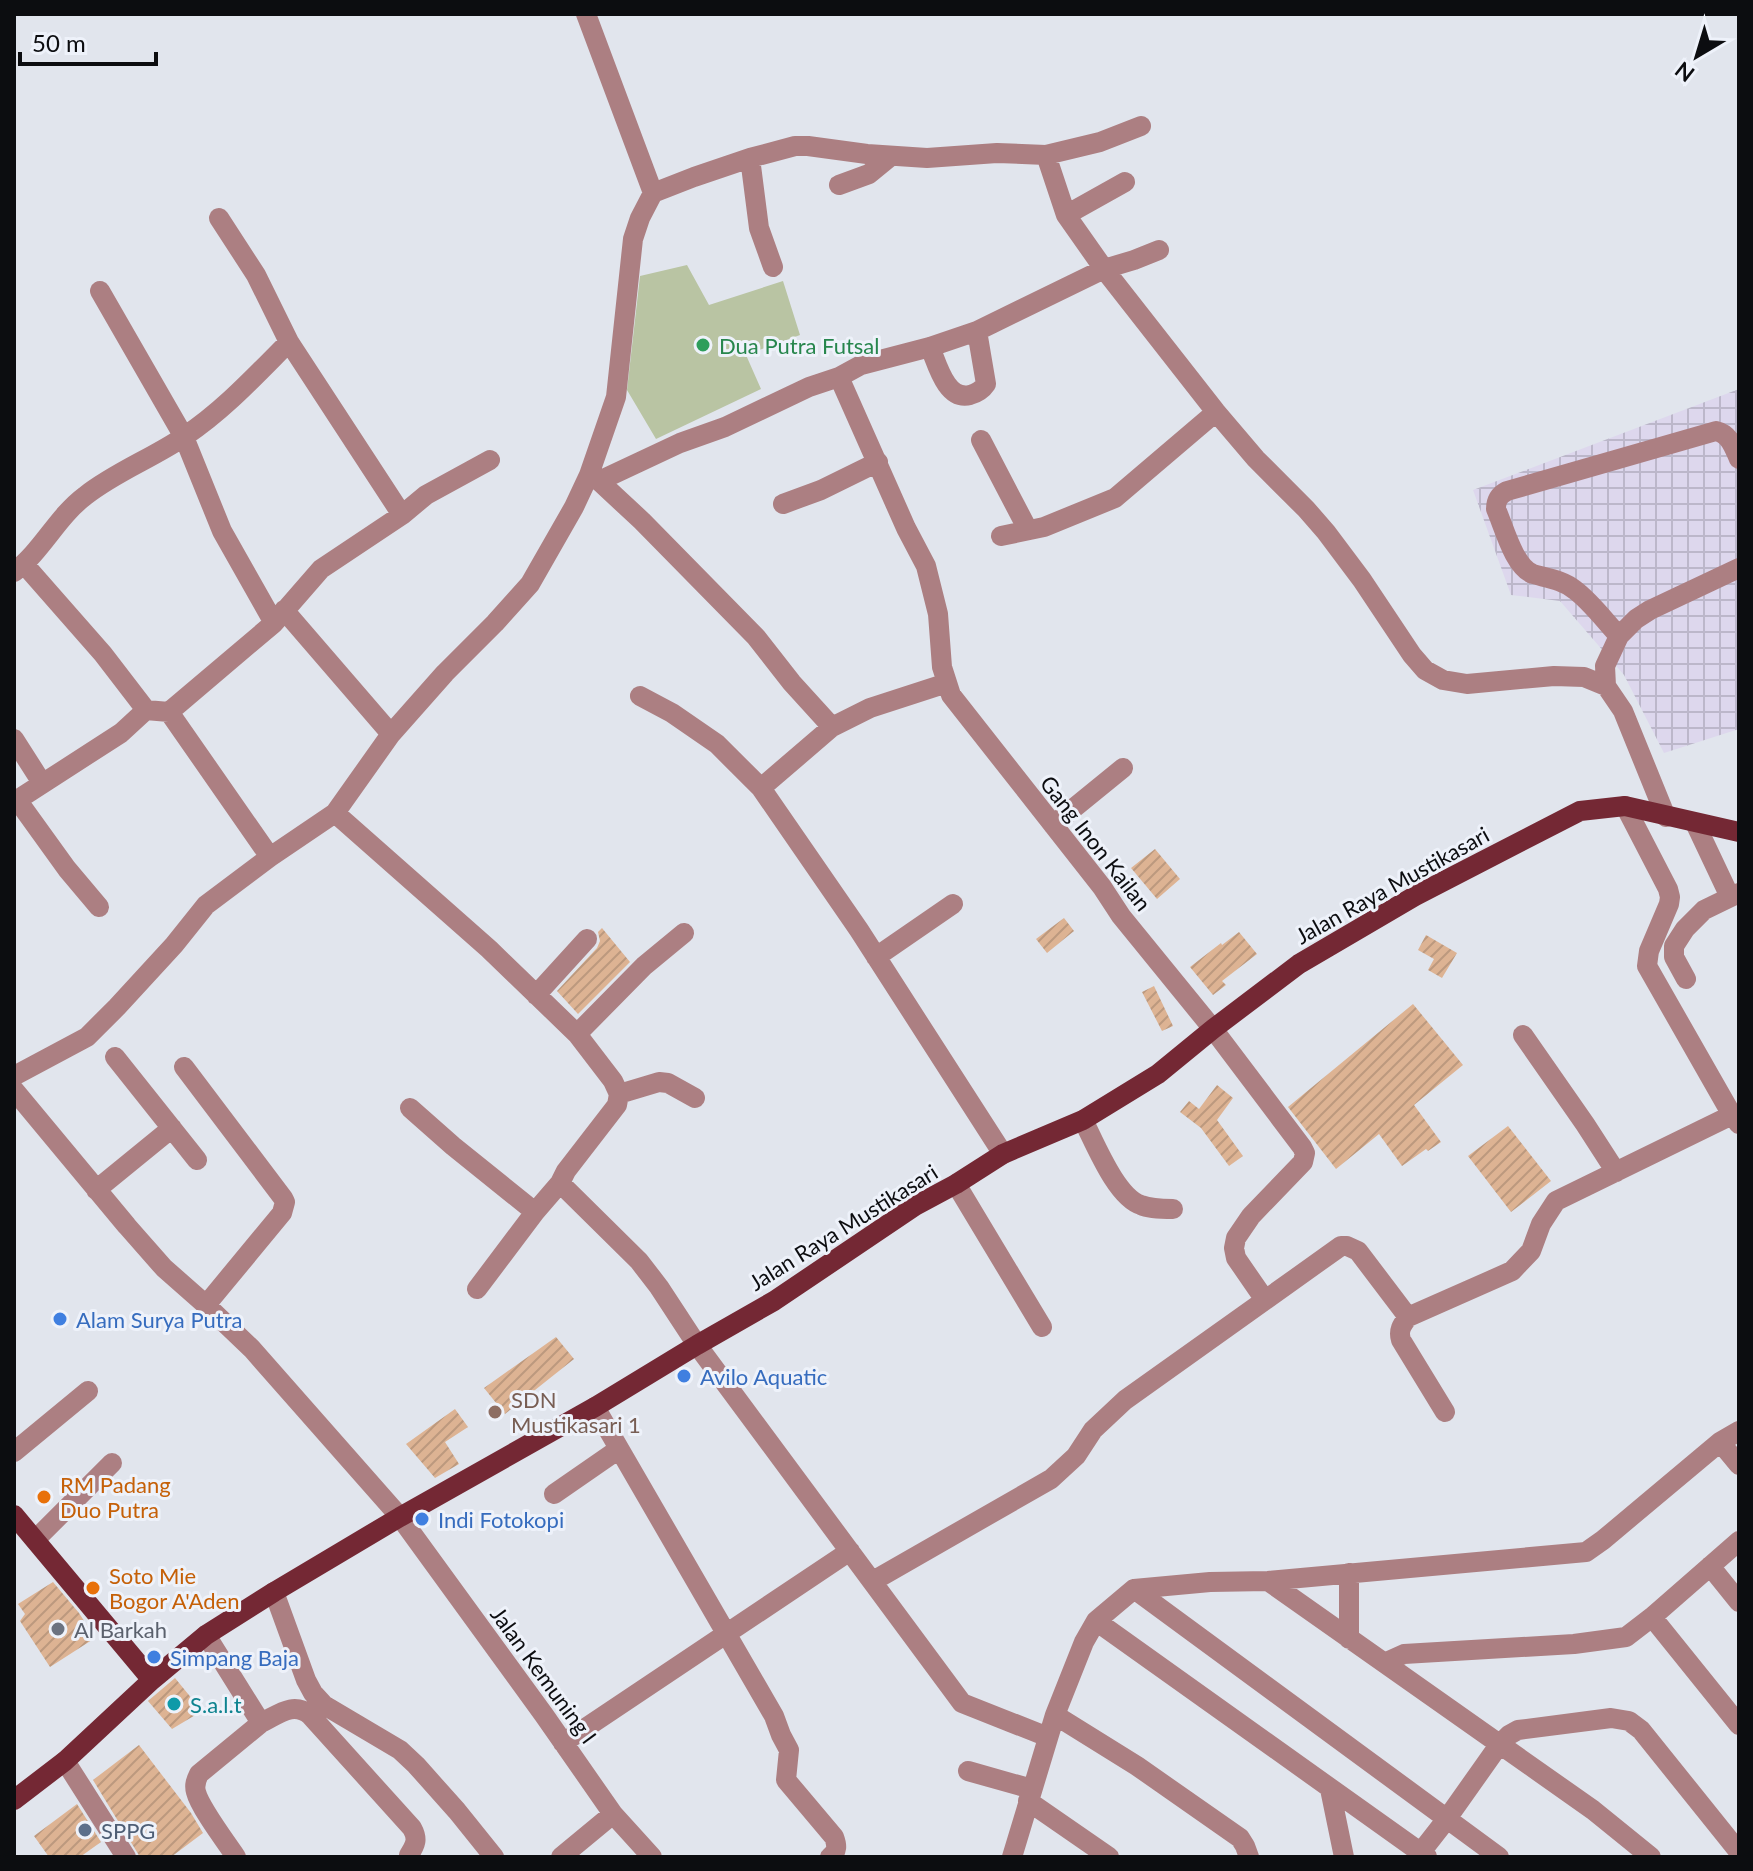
<svg xmlns="http://www.w3.org/2000/svg" width="1753" height="1871" viewBox="0 0 1753 1871" font-family="Lato,sans-serif">
	<defs>
		<pattern id="industrial-grid" width="8" height="8" patternUnits="userSpaceOnUse" patternTransform="scale(2)"><rect width="8" height="8" fill="#ddd7ed"/><path d="M0 4h8M4 0v8" fill="none" stroke="#bcb7ca"/></pattern>
		<pattern id="building-hatch" width="6" height="6" patternUnits="userSpaceOnUse" patternTransform="scale(2)"><rect width="6" height="6" fill="#ddb393"/><path d="M-1 1l2-2M0 6l6-6M5 7l2-2" fill="none" stroke="#bc997e"/></pattern>
	</defs>
	<rect width="100%" height="100%" fill="#e1e5ed"/>
	<path fill="url(#industrial-grid)" d="M1739,389v340l-75,24 -40,-78 -64,-74 -49,-6 -38,-105z"/>
	<path fill="#b9c4a3" d="M687,265l22,40 74,-24 17,54 -54,20 15,34 -105,50 -29,-49 13,-114z"/>
	<path fill="url(#building-hatch)" d="M1155,849l25,30 -23,20 -26,-31z
		M1064,918l10,13 -27,22 -11,-14z
		M602,928l28,34 -52,52 -21,-23 40,-43 3,-7 -2,-9z
		M1239,932l18,22 -35,27 4,4 -13,10 -23,-28 31,-24 1,2z
		M1426,935l31,18 -15,25 -14,-8 6,-11 -16,-9z
		M1154,986l19,40 -11,5 -20,-39z
		M1413,1004l50,61 -49,40 27,37 -13,9 -2,-2 -24,17 -23,-32 -43,35 -48,-62z
		M1217,1085l16,13 -16,22 26,36 -14,10 -28,-38 -21,-16 9,-11 10,8z
		M1508,1126l43,55 -40,31 -43,-56z
		M556,1337l18,22 -69,55 -21,-26z
		M455,1409l13,18 -23,15 14,22 -24,14 -29,-34z
		M53,1582l26,31 16,25 -45,29 -30,-46 5,-7 -7,-10z
		M175,1678l27,33 -30,18 -24,-28z
		M139,1745l52,68 12,20 -32,24h-31l-47,-77z
		M77,1804l24,38 -21,15h-31l-15,-21z"/>
	<g fill="none" stroke-linecap="round" stroke-linejoin="round">
		<path stroke="#ac7f82" stroke-width="20" d="M586,14l67,179
			M1046,155l54,-13 41,-16
			M750,158l9,70 14,39
			M839,185l30,-11 22,-18
			M1066,215l59,-33
			M219,218l37,57 33,67 113,173
			M1159,250l-25,10 -30,9 -127,62 -47,16 -69,18 -22,12 67,151 20,38 12,48 4,53 9,28 151,192 19,29 92,113 89,118 3,6 -2,9 -52,54 -15,22 -2,10 2,10 29,42
			M100,291l84,146 38,94 52,92
			M930,347c7,16 16,54 40,48 7,-2 12,-5 16,-11l-9,-53
			M981,440l47,90
			M589,475l10,6 43,40 114,116 36,46 40,44
			M599,481l81,-38 45,-16 84,-40 30,-10
			M783,504l38,-14 57,-28
			M1001,536l43,-9 71,-29 101,-86
			M24,564l79,90 43,56
			M14,572c28,-21 43,-55 71,-76 30,-24 68,-38 100,-60 39,-26 71,-61 104,-94
			M284,610l107,124
			M1619,636c-14,-15 -28,-34 -44,-46 -12,-10 -28,-12 -42,-16 -19,-7 -29,-47 -37,-65 0,-9 3,-14 11,-18l209,-60c14,3 18,17 23,28
			M1606,686l-1,-20 14,-30 17,-17 14,-9 89,-42
			M640,696l32,17 45,31 44,44 98,142 144,224
			M169,712l105,-89 47,-54 81,-54 24,-20 64,-35
			M14,739l28,44
			M761,788l71,-61 38,-19 77,-25
			M18,801l49,68 32,38
			M14,802l107,-69 25,-23 23,2 101,145
			M1625,806l43,83 2,8 -1,7 -20,47 -2,15 85,149 7,9
			M335,813l154,136 88,85 36,47 6,13 -2,11 -51,66 -6,12 79,78 20,26 38,58 265,358 86,34
			M1695,823l35,74
			M1053,825l70,-57
			M876,957l77,-53
			M1686,979l-12,-22v-11l11,-17 19,-19 35,-17
			M536,995l51,-56
			M577,1034l67,-68 40,-33
			M1523,1035l62,89 31,48
			M115,1057l82,103
			M184,1067l99,131 2,4 -3,11 -76,92
			M14,1076l73,-39 30,-30 57,-62 32,-40 64,-48 65,-44 56,-79 54,-61 50,-50 35,-39 44,-77 15,-32 27,-78 17,-158 7,-21 13,-25 41,-16 56,-19 45,-12h13l59,8 60,4 70,-5 49,2 20,60 38,54 112,143 40,47 50,50 20,23 36,48 50,75 13,15 18,10 24,4 87,-8 30,1 22,9 17,25 43,106
			M14,1090l113,136 37,42 42,37 46,44 148,168 144,198 69,99 39,43
			M619,1094l40,-12 9,1 27,15
			M410,1108l43,38 82,66
			M1083,1120c12,23 33,77 58,85 9,4 22,4 32,4
			M956,1184l86,143
			M96,1190l76,-62
			M477,1289l58,-77 25,-29
			M1408,1317c-6,8 -10,13 -7,23l44,72
			M595,1407l179,309 7,19 8,15 -3,30 48,57c3,8 4,14 -4,20
			M1720,1442l19,23
			M14,1452l74,-61
			M554,1494l65,-45
			M36,1539l76,-76
			M1710,1566l29,36
			M873,1581l178,-102 25,-23 17,-26 32,-30 216,-154h6l11,5 50,66 104,-46 19,-20 10,-27 15,-23 176,-86
			M1268,1581l325,229 58,47
			M1134,1589l365,268
			M274,1592l32,88 7,13 11,12 76,45 16,15 41,46 37,46
			M1652,1617l87,108
			M1096,1621l331,236
			M206,1635l55,88c17,-8 32,-22 49,-8l102,113c6,11 4,16 -3,27
			M1349,1639v-66
			M1384,1663l20,-9 170,-10 52,-7 26,-20 87,-76
			M1055,1715l82,51 103,72 5,8 4,11
			M563,1743l287,-192
			M65,1761l61,96
			M968,1771l64,18
			M1330,1789l14,68
			M1028,1801l81,56
			M1421,1852l25,-32 53,-75 10,-10 9,-5 93,-12 18,3 12,9 98,122
			M236,1857c-10,-15 -36,-49 -40,-65 -2,-7 0,-12 3,-18l62,-51
			M561,1857l52,-43
			M1012,1857l43,-142 29,-73 12,-21 38,-32 76,-7 58,-1 318,-29 17,-12 117,-98 19,-11"/>
		<path stroke="#742834" stroke-width="20" d="M14,1515l138,165
			M14,1800l51,-39 87,-81 54,-45 68,-43 126,-75 195,-110 102,-62 77,-44 141,-95 41,-22 47,-30 80,-34 75,-46 55,-45 86,-65 116,-68 165,-85 45,-5 114,26"/>
	</g>
	<circle fill="#2e9e5b" stroke="#eef2fa" stroke-width="3" cx="703" cy="345" r="8"/>
	<g fill="#3f7fe0" stroke="#eef2fa" stroke-width="3">
		<circle cx="60" cy="1319" r="8"/>
		<circle cx="684" cy="1376" r="8"/>
		<circle cx="422" cy="1519" r="8"/>
		<circle cx="154" cy="1657" r="8"/>
	</g>
	<circle fill="#8d6e63" stroke="#eef2fa" stroke-width="3" cx="495" cy="1412" r="8"/>
	<g fill="#e8710a" stroke="#eef2fa" stroke-width="3">
		<circle cx="44" cy="1497" r="8"/>
		<circle cx="93" cy="1588" r="8"/>
	</g>
	<circle fill="#6b7280" stroke="#eef2fa" stroke-width="3" cx="58" cy="1629" r="8"/>
	<circle fill="#0f9aa8" stroke="#eef2fa" stroke-width="3" cx="174" cy="1704" r="8"/>
	<circle fill="#5c6f8a" stroke="#eef2fa" stroke-width="3" cx="85" cy="1830" r="8"/>
	<g text-anchor="middle" dominant-baseline="central" stroke-width="6" stroke-linejoin="round" paint-order="stroke">
		<g font-size="22" fill="#27864d" stroke="#eef2fa" text-anchor="start">
			<text x="719" y="345">Dua Putra Futsal</text>
		</g>
		<g font-size="22" fill="#0c0d10" stroke="#eef2fa">
			<text transform="translate(1096 843) rotate(52)">Gang Inon Kailan</text>
			<text transform="translate(1392 885) rotate(-29)">Jalan Raya Mustikasari</text>
			<text transform="translate(843 1227) rotate(-32)">Jalan Raya Mustikasari</text>
			<text transform="translate(544 1675) rotate(54)">Jalan Kemuning I</text>
		</g>
		<g font-size="22" fill="#366cbe" stroke="#eef2fa" text-anchor="start">
			<text x="76" y="1319">Alam Surya Putra</text>
			<text x="700" y="1376">Avilo Aquatic</text>
			<text x="438" y="1519">Indi Fotokopi</text>
			<text x="170" y="1657">Simpang Baja</text>
		</g>
		<g font-size="22" fill="#785e54" stroke="#eef2fa" text-anchor="start">
			<text x="511" y="1399">SDN<tspan x="511" dy="25">Mustikasari 1</tspan></text>
		</g>
		<g font-size="22" fill="#c56008" stroke="#eef2fa" text-anchor="start">
			<text x="60" y="1484">RM Padang<tspan x="60" dy="25">Duo Putra</tspan></text>
			<text x="109" y="1575">Soto Mie<tspan x="109" dy="25">Bogor A'Aden</tspan></text>
		</g>
		<g font-size="22" fill="#5b616d" stroke="#eef2fa" text-anchor="start">
			<text x="74" y="1629">Al Barkah</text>
		</g>
		<g font-size="22" fill="#0d838f" stroke="#eef2fa" text-anchor="start">
			<text x="190" y="1704">S.a.l.t</text>
		</g>
		<g font-size="22" fill="#4e5e75" stroke="#eef2fa" text-anchor="start">
			<text x="101" y="1830">SPPG</text>
		</g>
	</g>
	<rect width="1753" height="1871" fill="none" stroke="#0c0d10" stroke-width="32"/>
	<g transform="translate(1697 56) rotate(218)" stroke="#eef2fa" stroke-width="6" paint-order="stroke">
	<path d="M0-6L14 30L0 20L-14 30Z" fill="#0c0d10"/>
	<text y="-12" font-size="22" font-weight="bold" text-anchor="middle" fill="#0c0d10">N</text>
	</g>
	<path d="M20 52v12h136v-12" fill="none" stroke="#0c0d10" stroke-width="4"/>
	<text x="32" y="52" font-size="24" fill="#0c0d10" stroke="#eef2fa" stroke-width="6" paint-order="stroke">50 m</text>
</svg>
